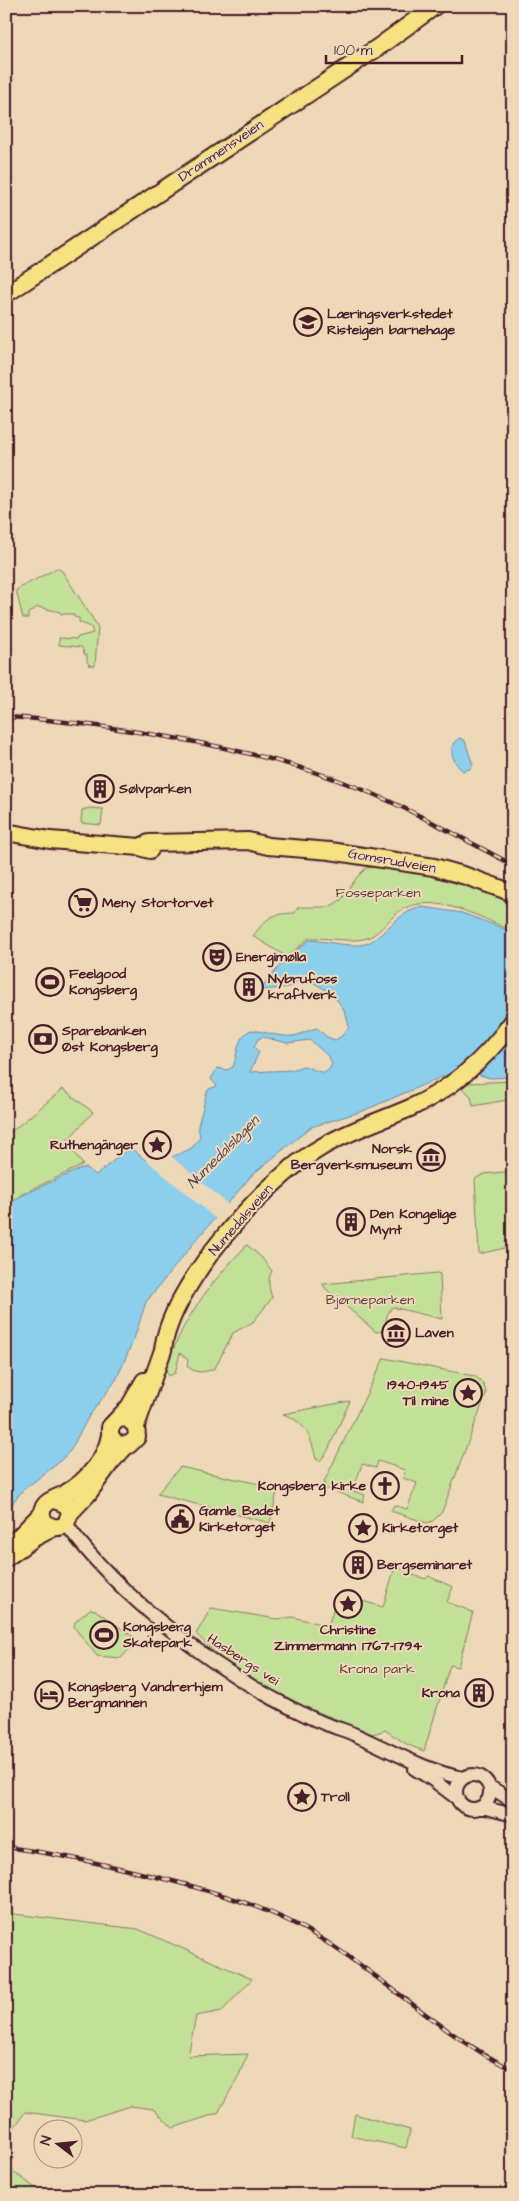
<svg xmlns="http://www.w3.org/2000/svg" width="519" height="2201" viewBox="0 0 519 2201" font-family="'Architects Daughter',sans-serif">
	<rect width="100%" height="100%" fill="#edd8b7"/>
	<filter id="ink" filterUnits="userSpaceOnUse"><feTurbulence type="fractalNoise" baseFrequency=".02" numOctaves="2"/><feDisplacementMap in="SourceGraphic" scale="10" xChannelSelector="R" yChannelSelector="G"/><feConvolveMatrix kernelMatrix="1 2 1 2 8 2 1 2 1" color-interpolation-filters="sRGB"/></filter>
	<g filter="url(#ink)">
		<path fill="#c2e098" stroke="#868062" d="M57,568l5,3 36,56 -3,39 -6,-1 -2,-4v-6l-3,-1 -1,-5 -2,-2 -22,-2v-7l18,1 1,-2 15,-4 -2,-6 -12,-5v-4l-5,-1 -1,-3h-12l-1,-2 -22,-5 -10,6v5h-5l-7,-28z
			M90,808l13,1 -2,16 -20,-2 1,-13z
			M385,866l73,16 50,19 5,3v27c-31,-13 -78,-39 -110,-22 -12,7 -21,22 -33,28 -15,7 -44,0 -61,1l-22,19 -34,-21c15,-19 17,-22 42,-23l3,-6h31l12,-7 16,-23 9,-9z
			M513,1081v18l-40,7 -2,-10 -9,-8 5,-5z
			M63,1089l30,23 -26,29 16,24 -61,29 -16,12v-70z
			M513,1171v75l-34,8 -4,-75 9,-5z
			M247,1245l15,13 10,13c-5,9 -3,17 0,27l-19,24 -20,11 -18,35c-11,5 -19,6 -28,-2l1,-6 -8,-7 -5,20 -6,3 -3,-5c14,-50 45,-89 81,-126z
			M437,1273l3,1 2,45 -50,-12 -5,8 -2,16 -9,1 -51,-44 -2,-4z
			M384,1358l90,18c8,4 11,10 12,18l-44,118 -9,9 -6,2 -36,-12 3,-6 13,4 10,-26 -14,-5 2,-8 -27,-9 -2,7 -14,-4 -9,27 12,4 -2,7 -38,-14 -1,-6z
			M350,1401l-23,51 -7,9 -4,-2c-5,-22 -10,-37 -33,-45z
			M180,1467l98,21 -8,35 -113,-29z
			M395,1567l11,3 -1,3 21,6 2,-3 25,11 -6,15 26,10 -15,55 -8,-2 -26,86 -16,-6 -23,-15 -12,4c-52,-21 -112,-42 -155,-78 -7,-7 -14,-15 -22,-22l15,-26 66,11 16,-2 35,9 10,-32 45,13z
			M90,1609l5,1 40,28 1,4 -15,16 -24,-2 -23,-29 1,-5z
			M6,1913l132,16 114,50 -30,32 -26,5 -8,40 60,-2 -10,23 -20,36 -45,15 -20,-19 -22,-3 -46,14 -60,-8 -19,28z
			M355,2114l55,16 -4,18 -55,-12z
			M6,2166l36,27 3,2h-39z"/>
		<path fill="#8bcfed" stroke="#71899f" fill-rule="evenodd" d="M460,738l5,3 8,24 -3,4 -7,2c-10,-8 -18,-26 -3,-33z
			M423,907l39,6 51,19v145l-23,1 -30,-9 -97,42 -52,16 -58,47 -56,65 -51,63 -12,37 -18,41 -27,36 -19,35 -13,13 -34,26 -17,21v-303l15,-12 61,-28h5l9,7 34,-28 15,13 16,-15 8,9 -6,7 29,-13 8,-11 -2,-11 9,-34 2,-3 8,-3 -6,-7 6,-11 10,2 6,-3c5,-13 4,-33 19,-37 14,2 26,7 41,6 9,-1 16,-7 24,-8l10,9 8,3 7,-4 7,-9c-4,-27 -23,-39 -46,-49l-15,9 -22,3 -5,-1 20,-25 28,-24c16,1 35,6 51,5 22,-2 33,-33 63,-38zM263,1037l24,6 23,-3 18,16 4,7c-5,18 -19,4 -29,3l-11,4 -42,2 9,-20 -5,-5 4,-8z"/>
		<path fill="#edd8b7" d="M158,1145l71,60 -13,14 -71,-60z"/>
		<g fill="none" stroke-linecap="round" stroke-linejoin="round">
			<defs>
				<path id="minor" d="M66,1524c54,73 144,143 225,184 13,6 25,13 38,17 10,4 19,6 29,11 34,15 68,35 105,42
					M415,1769l18,11 25,19
					M456 1792a17 17 0 1 1 34 0a17 17 0 1 1-34 0Z
					M490,1787l23,14
					M482,1807l31,8"/>
				<path id="major" d="M6,294l371,-246 58,-42
					M6,832l44,8 90,7 10,3
					M140,847l9,-4 99,-2 20,5 62,5 104,16 32,9 47,17
					M118,1419l9,-1 9,8 1,11 -8,8 -13,-1 -6,-9v-8l19,-20 15,-26
					M136,1426l27,-76c7,-64 102,-170 157,-202 28,-17 60,-27 90,-40 42,-19 76,-49 103,-87
					M55,1500l12,5 3,8 -4,11c-14,10 -33,-6 -20,-20 4,-5 14,-7 20,-11 21,-12 40,-34 44,-58
					M70,1513l17,-18 24,-33 15,-16
					M12,1544l30,-31
					M6,1558l28,-20 19,-10"/>
			</defs>
			<use href="#minor" stroke="#4a1f2b" stroke-width="16"/>
			<use href="#major" stroke="#4a1f2b" stroke-width="20"/>
			<use href="#minor" stroke="#edd8b7" stroke-width="12"/>
			<use href="#major" stroke="#f6e281" stroke-width="16"/>
			<defs>
				<path id="rail" d="M6,717c44,2 88,8 132,15 76,12 151,28 223,57 52,21 102,50 152,76
					M6,1847c59,8 117,21 174,36 48,13 97,28 140,55 67,41 122,97 193,132"/>
			</defs>
			<use href="#rail" stroke="#4a1f2b" stroke-width="4.5"/>
			<use href="#rail" stroke="#edd8b7" stroke-width="2.5" stroke-dasharray="8" stroke-linecap="butt"/>
		</g>
	</g>
	<defs>
		<symbol id="school-ring" viewBox="-11 -11 22 22"><circle r="9.5" fill="#edd8b7" stroke="#4a1f2b" stroke-width="1.5"/><path d="M0-5L7-2L0 1L-7-2ZM-4 1L0 2.5L4 1V4Q0 6-4 4Z" fill="#4a1f2b"/></symbol>
		<symbol id="building-ring" viewBox="-11 -11 22 22"><circle r="9.5" fill="#edd8b7" stroke="#4a1f2b" stroke-width="1.5"/><path d="M-4-6H4V6H1V3H-1V6H-4ZM-2.5-4.3h1.7v1.8h-1.7ZM.8-4.3h1.7v1.8H.8ZM-2.5-1h1.7V.8h-1.7ZM.8-1h1.7V.8H.8Z" fill="#4a1f2b"/></symbol>
		<symbol id="supermarket-ring" viewBox="-11 -11 22 22"><circle r="9.5" fill="#edd8b7" stroke="#4a1f2b" stroke-width="1.5"/><path d="M-6-5.5h2.5l.6 2H6L4.5 2H-2.5L-4.4-4H-6ZM-1.5 3.2a1.3 1.3 0 1 0 .1 0ZM3 3.2a1.3 1.3 0 1 0 .1 0Z" fill="#4a1f2b"/></symbol>
		<symbol id="theatre-ring" viewBox="-11 -11 22 22"><circle r="9.5" fill="#edd8b7" stroke="#4a1f2b" stroke-width="1.5"/><path d="M-5-5.5Q0-4 5-5.5V0Q5 5 0 6Q-5 5-5 0ZM-3.3-2.5H-1v1.5H-3.3ZM1-2.5H3.3v1.5H1ZM-2.8 1Q0 5.5 2.8 1Z" fill="#4a1f2b"/></symbol>
		<symbol id="stadium-ring" viewBox="-11 -11 22 22"><circle r="9.5" fill="#edd8b7" stroke="#4a1f2b" stroke-width="1.5"/><path d="M0-5a6.5 5 0 1 0 0 10a6.5 5 0 1 0 0-10ZM-3.5-1.8h7v3.6h-7Z" fill="#4a1f2b"/></symbol>
		<symbol id="bank-ring" viewBox="-11 -11 22 22"><circle r="9.5" fill="#edd8b7" stroke="#4a1f2b" stroke-width="1.5"/><path d="M-6-4H6V4H-6ZM0-2.3a2.3 2.3 0 1 0 0 4.6a2.3 2.3 0 1 0 0-4.6Z" fill="#4a1f2b"/></symbol>
		<symbol id="sight-ring" viewBox="-11 -11 22 22"><circle r="9.5" fill="#edd8b7" stroke="#4a1f2b" stroke-width="1.5"/><path d="M0-6L1.8-2.2L6-1.7L2.9 1.2L3.7 5.4L0 3.3L-3.7 5.4L-2.9 1.2L-6-1.7L-1.8-2.2Z" fill="#4a1f2b"/></symbol>
		<symbol id="museum-ring" viewBox="-11 -11 22 22"><circle r="9.5" fill="#edd8b7" stroke="#4a1f2b" stroke-width="1.5"/><path d="M0-6L6-3V-2H-6V-3ZM-5-1h2V3h-2ZM-1-1h2V3h-2ZM3-1h2V3H3ZM-6 4H6V6H-6Z" fill="#4a1f2b"/></symbol>
		<symbol id="church-ring" viewBox="-11 -11 22 22"><circle r="9.5" fill="#edd8b7" stroke="#4a1f2b" stroke-width="1.5"/><path d="M-1.2-6h2.4v3.5h3.3v2.4h-3.3V6h-2.4V-.1h-3.3v-2.4h3.3Z" fill="#4a1f2b"/></symbol>
		<symbol id="civic-ring" viewBox="-11 -11 22 22"><circle r="9.5" fill="#edd8b7" stroke="#4a1f2b" stroke-width="1.5"/><path d="M-.6-6.5H3V-4.5H.6V-3L4-1V1h2V6H-6V1h2V-1L-.6-3ZM-1.2 2.5V6h2.4V2.5Z" fill="#4a1f2b"/></symbol>
		<symbol id="hotel-ring" viewBox="-11 -11 22 22"><circle r="9.5" fill="#edd8b7" stroke="#4a1f2b" stroke-width="1.5"/><path d="M-6-4.5h1.5V1H6V5H4.5V3h-9V5H-6ZM-4 0a1.8 1.8 0 1 1 3.6 0ZM.5 0V-2.5h3Q6-2.5 6 0Z" fill="#4a1f2b"/></symbol>
	</defs>
	<g fill-rule="evenodd">
		<use href="#school-ring" x="292" y="306" width="32" height="32"/>
		<use href="#building-ring" x="84" y="773" width="32" height="32"/>
		<use href="#supermarket-ring" x="67" y="887" width="32" height="32"/>
		<use href="#theatre-ring" x="201" y="941" width="32" height="32"/>
		<use href="#stadium-ring" x="34" y="966" width="32" height="32"/>
		<use href="#building-ring" x="233" y="971" width="32" height="32"/>
		<use href="#bank-ring" x="27" y="1023" width="32" height="32"/>
		<use href="#sight-ring" x="141" y="1129" width="32" height="32"/>
		<use href="#museum-ring" x="415" y="1141" width="32" height="32"/>
		<use href="#building-ring" x="335" y="1206" width="32" height="32"/>
		<use href="#museum-ring" x="380" y="1317" width="32" height="32"/>
		<use href="#sight-ring" x="452" y="1377" width="32" height="32"/>
		<use href="#church-ring" x="369" y="1470" width="32" height="32"/>
		<use href="#civic-ring" x="164" y="1503" width="32" height="32"/>
		<use href="#sight-ring" x="347" y="1512" width="32" height="32"/>
		<use href="#building-ring" x="342" y="1549" width="32" height="32"/>
		<use href="#sight-ring" x="332" y="1588" width="32" height="32"/>
		<use href="#stadium-ring" x="88" y="1619" width="32" height="32"/>
		<use href="#building-ring" x="463" y="1677" width="32" height="32"/>
		<use href="#hotel-ring" x="33" y="1679" width="32" height="32"/>
		<use href="#sight-ring" x="286" y="1781" width="32" height="32"/>
	</g>
	<g text-anchor="middle" dominant-baseline="central" stroke-width="4" stroke-linejoin="round" paint-order="stroke">
		<g font-size="14" fill="#4a1f2b" stroke="#edd8b7">
			<text transform="translate(221 151) rotate(-34)">Drammensveien</text>
			<text transform="translate(392 861) rotate(10)">Gomsrudveien</text>
			<text transform="translate(241 1220) rotate(-49)">Numedalsveien</text>
			<text transform="translate(243 1660) rotate(33)">Hasbergs vei</text>
		</g>
		<g font-size="14" font-weight="bold" fill="#4a1f2b" stroke="#edd8b7" text-anchor="start">
			<text x="327" y="314">Læringsverkstedet<tspan x="327" dy="16">Risteigen barnehage</tspan></text>
			<text x="119" y="789">Sølvparken</text>
			<text x="102" y="903">Meny Stortorvet</text>
			<text x="236" y="957">Energimølla</text>
			<text x="69" y="974">Feelgood<tspan x="69" dy="16">Kongsberg</tspan></text>
			<text x="268" y="979">Nybrufoss<tspan x="268" dy="16">kraftverk</tspan></text>
			<text x="62" y="1031">Sparebanken<tspan x="62" dy="16">Øst Kongsberg</tspan></text>
			<text x="138" y="1145" text-anchor="end">Ruthengänger</text>
			<text x="412" y="1149" text-anchor="end">Norsk<tspan x="412" dy="16">Bergverksmuseum</tspan></text>
			<text x="370" y="1214">Den Kongelige<tspan x="370" dy="16">Mynt</tspan></text>
			<text x="415" y="1333">Låven</text>
			<text x="449" y="1385" text-anchor="end">1940-1945<tspan x="449" dy="16">Til mine</tspan></text>
			<text x="366" y="1486" text-anchor="end">Kongsberg kirke</text>
			<text x="199" y="1511">Gamle Badet<tspan x="199" dy="16">Kirketorget</tspan></text>
			<text x="382" y="1528">Kirketorget</text>
			<text x="377" y="1565">Bergseminaret</text>
			<text x="123" y="1627">Kongsberg<tspan x="123" dy="16">Skatepark</tspan></text>
			<text x="348" y="1630" text-anchor="middle">Christine<tspan x="348" dy="16">Zimmermann 1767-1794</tspan></text>
			<text x="68" y="1687">Kongsberg Vandrerhjem<tspan x="68" dy="16">Bergmannen</tspan></text>
			<text x="460" y="1693" text-anchor="end">Krona</text>
			<text x="321" y="1797">Troll</text>
		</g>
		<g font-size="14" fill="#5c3c3b" stroke="#edd8b7">
			<text x="378" y="893">Fosseparken</text>
			<text x="370" y="1300">Bjørneparken</text>
			<text x="377" y="1669">Krona park</text>
		</g>
		<g font-size="15" font-style="italic" fill="#574252" stroke="#edd8b7">
			<text transform="translate(223 1152) rotate(-45)">Numedalslågen</text>
		</g>
	</g>
	<rect width="519" height="2201" fill="none" stroke="#edd8b7" stroke-width="25"/>
	<rect x="12" y="12" width="494" height="2176" fill="none" stroke="#4a1f2b" stroke-width="2" filter="url(#ink)"/>
	<g transform="translate(58 2144) rotate(286)"><circle r="24" fill="#edd8b7" stroke="#ac8e7f"/>
	<path d="M0-4L9 19L0 12L-9 19Z" fill="#4a1f2b"/>
	<text y="-8" font-size="14" font-weight="bold" text-anchor="middle" fill="#4a1f2b">N</text>
	</g>
	<path d="M326 55v8h136v-8" fill="none" stroke="#4a1f2b" stroke-width="2.5"/>
	<text x="334" y="55" font-size="15" fill="#4a1f2b" stroke="#edd8b7" stroke-width="4" paint-order="stroke">100 m</text>
</svg>
